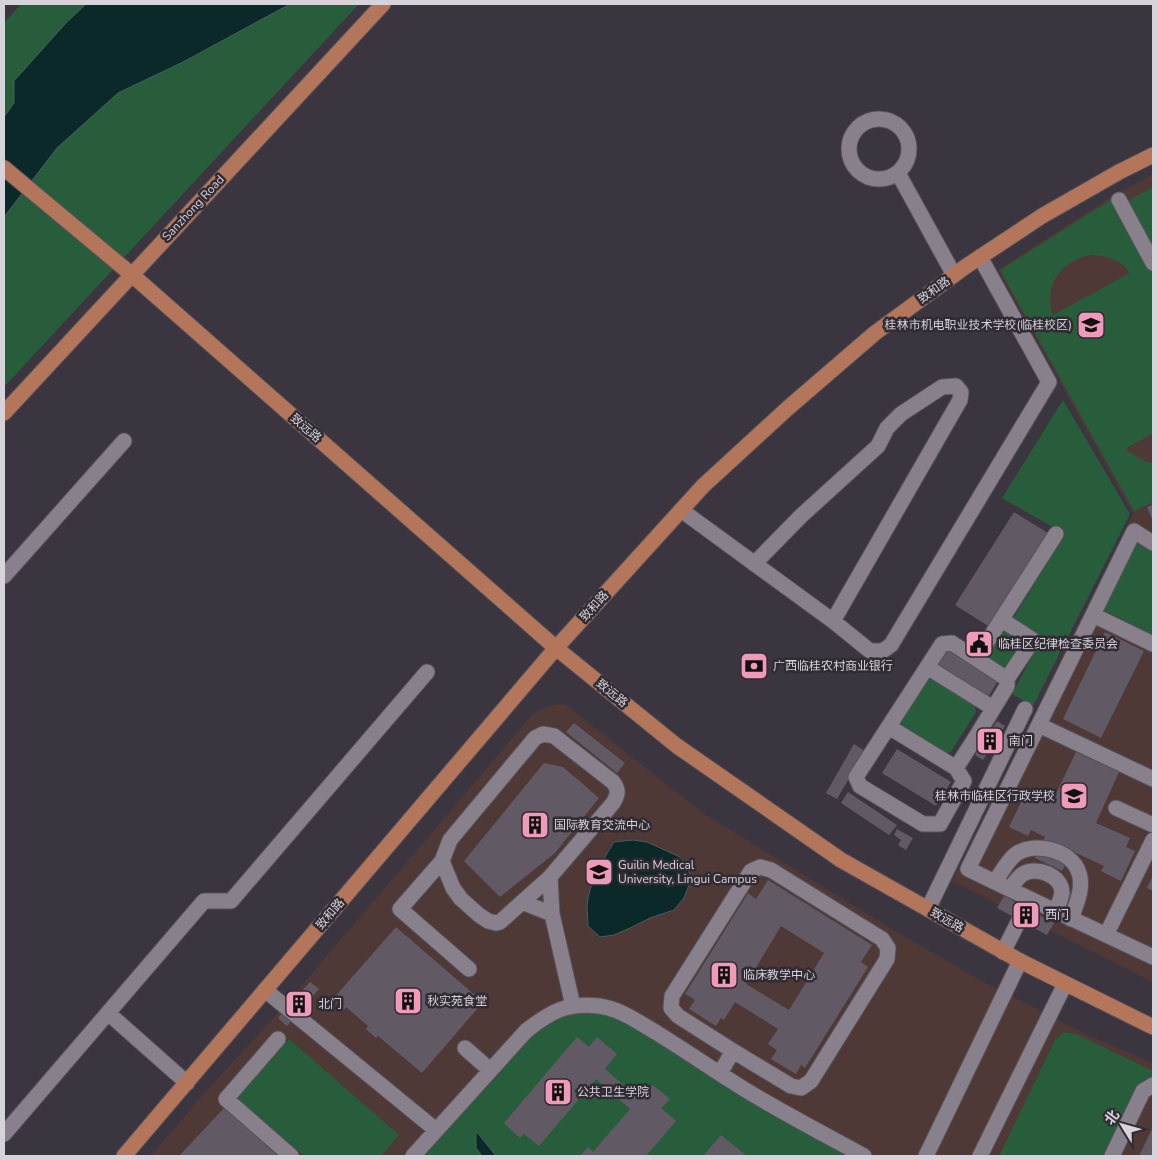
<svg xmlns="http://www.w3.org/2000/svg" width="1157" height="1160" viewBox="0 0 1157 1160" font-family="'Nunito Sans','Noto Sans SC',sans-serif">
	<rect width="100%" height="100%" fill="#3b353f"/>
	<path fill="#4e3936" d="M1153,174v808l-201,-101 181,-367 -135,-244 108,-70z
		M559,704l7,1 137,108 194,119 83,48 108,55 65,28v93h-1003l61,-70 73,-80 249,-292 16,-8z"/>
	<path fill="#285d3b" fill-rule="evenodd" d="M21,4h338l-355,383v-364z
		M1153,187v60l-25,-46z
		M1112,199l41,75v159l-28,16 19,12 9,2v39l-19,9 -134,-241zM1091,255c15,0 30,5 39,18l-77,42c-10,-29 8,-55 38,-60z
		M1063,400l67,114 -97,192 -21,-12 29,-54 -30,-18 54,-88 -63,-36z
		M1141,543l12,7v85l-51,-26 29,-61z
		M1005,628l21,14 -20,30 -20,-13z
		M934,678l40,25 2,9 -25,40 -8,3 -41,-25 -1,-7 25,-42z
		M600,1006l264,150h-451l126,-136z
		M1064,1032l12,2 77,37v8h-3l-15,10 -32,67h-104l56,-116z
		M289,1039l110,96 -18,21h-77l-67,-58z"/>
	<path fill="#0b2929" stroke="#485c5e" d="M86,4h204l-107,58 -65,31 -61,55 -53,69v-100l10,-14v-22l51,-57z
		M633,840l14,2 33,15 6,9 4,9 -1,10 -5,13 -10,12 -24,8 -20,10 -16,7 -14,2 -12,-11c0,-7 -1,-13 -1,-20 2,-24 15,-44 27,-64z
		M476,1131l20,25h-15l-1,-3 -4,-5z"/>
	<path fill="#615a65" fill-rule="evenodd" d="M1153,505v17l-6,-15z
		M1014,512l34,21 -60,93 -33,-21z
		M1105,632l39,19 -43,87 -38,-19z
		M949,647l50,32 -12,20 -51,-32z
		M997,721l8,5 -22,34 -8,-5z
		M574,723l51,40 -8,10 -51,-41z
		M854,744l11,7 -28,48 -11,-6z
		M897,749l54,33 -15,24 -54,-33z
		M1076,752l43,20 -23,51 34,15 -4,9 9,4 -14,30 -20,-10 3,-5 -32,-15 -10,20 -27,-13 10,-21 -14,-7 -3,6 -19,-9 18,-37 25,12z
		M544,763l19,4 36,31 -44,55 -55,44 -36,-36z
		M848,792l49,33 -8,10 -48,-32z
		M897,829l16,9 -7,12 -8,-5 3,-5 -7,-5z
		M1153,875v16l-6,-3z
		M768,880l104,65 -11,17 7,5 -63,101 -4,-3 -5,9 -25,-15 6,-9 -9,-6 10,-15 -43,-27 -11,18 -3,-2 -5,8 -27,-17 6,-9 -10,-6 63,-101 8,6zM781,926l43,27 -35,57 -43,-26z
		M1004,896l50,27 -7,12 -50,-27z
		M396,927l87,75 -61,71 -44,-37 -2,2 -10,-9 2,-3 -22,-19 -2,3 -11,-11z
		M310,982l9,7 -32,37 -9,-8z
		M577,1037l12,10 8,-10 20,17 -12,15 36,31 12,-15 17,14 -9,9 15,13 -30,35h-66l8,-9 5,5 37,-43 -34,-30 -57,67 -15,-12 -4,4 -16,-15z
		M225,1107l53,49h-99z
		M1153,1127v29h-14z
		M721,1135l26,21h-44z"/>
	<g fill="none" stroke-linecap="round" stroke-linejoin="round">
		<defs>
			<path id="minor" d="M849 149a30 30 0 1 1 60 0a30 30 0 1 1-60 0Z
				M898,173l56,102
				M1119,200l34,63
				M681,510l152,111 37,30h10l4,-1 7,-5 158,-263 -69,-125
				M754,564l47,-48 77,-70 9,-18 14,-14 41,-27 14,-1 5,6 -1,8 -127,221
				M4,576l120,-135
				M1093,615l60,29
				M1002,620l31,20 -26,39
				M987,642l69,-108
				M927,667l66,41
				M1039,725l114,54
				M889,727l67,41
				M979,732l-23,36 8,13 -24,43h-17l-63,-38 -4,-9 86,-133 10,-1 55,36v7l-28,46 27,16
				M1116,808l37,17
				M442,861l-42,48 69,60
				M550,877l-50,45 -4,1 -8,-2 -9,-6 -18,-16 -8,-11 -11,-27 8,-21 85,-102 8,-4 11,2 59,46c6,8 5,13 0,21l-63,74 2,37 21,92
				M995,882c6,-9 12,-21 21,-28 19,-13 56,-4 63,19 5,15 -3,32 -8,46
				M1010,889c4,-5 7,-11 13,-15 13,-8 39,1 39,19 -1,6 -4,13 -7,18
				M1030,899l-62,-30 166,-338 19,12
				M522,902l30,12
				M928,909l97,-200
				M1106,935l47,-95
				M1003,952l27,-53 123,58
				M265,990l171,140
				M108,1013l79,70
				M278,1039l-52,60 65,57
				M465,1048l25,22
				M720,1073l13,-22 58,35 10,2 10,-7 76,-122 1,-11 -6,-9 -111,-69 -11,-3 -9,4 -79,125 -1,12 7,8 55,35
				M4,1134l200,-233h27l196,-229
				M413,1156l113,-125c24,-19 41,-29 73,-25 22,3 39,16 58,27 29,18 58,38 87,56 39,24 80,45 120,67
				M926,1156l94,-195
				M980,1156l85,-172
				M1112,1156l31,-65 10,-6"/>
			<path id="major" d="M4,168l127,106 425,374 121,98 164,114 179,101 133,66
				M4,413l379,-409
				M124,1156l432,-508 147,-162 85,-78 87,-75 90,-66 77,-51 77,-44 34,-17"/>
		</defs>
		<use href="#minor" stroke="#58535b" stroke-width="17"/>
		<use href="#major" stroke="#58535b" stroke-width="17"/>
		<use href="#minor" stroke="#88818c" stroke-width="15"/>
		<use href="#major" stroke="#b4765a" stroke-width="15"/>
	</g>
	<defs>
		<symbol id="school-square" viewBox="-11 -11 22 22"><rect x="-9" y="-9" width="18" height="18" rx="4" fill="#ef9ab8" stroke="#312b34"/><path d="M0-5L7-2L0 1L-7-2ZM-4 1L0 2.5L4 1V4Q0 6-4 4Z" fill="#111"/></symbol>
		<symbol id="civic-square" viewBox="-11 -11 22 22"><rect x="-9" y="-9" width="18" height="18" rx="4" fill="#ef9ab8" stroke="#312b34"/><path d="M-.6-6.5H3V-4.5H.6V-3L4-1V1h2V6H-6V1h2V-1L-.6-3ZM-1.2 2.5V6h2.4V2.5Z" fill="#111"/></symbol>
		<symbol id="bank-square" viewBox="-11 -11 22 22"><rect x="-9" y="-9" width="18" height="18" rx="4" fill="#ef9ab8" stroke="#312b34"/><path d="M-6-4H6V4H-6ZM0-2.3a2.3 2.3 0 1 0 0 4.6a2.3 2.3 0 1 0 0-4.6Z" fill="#111"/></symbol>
		<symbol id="building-square" viewBox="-11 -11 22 22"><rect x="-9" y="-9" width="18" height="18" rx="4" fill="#ef9ab8" stroke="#312b34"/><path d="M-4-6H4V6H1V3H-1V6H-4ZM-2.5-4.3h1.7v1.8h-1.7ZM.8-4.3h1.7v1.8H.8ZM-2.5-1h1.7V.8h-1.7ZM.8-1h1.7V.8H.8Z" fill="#111"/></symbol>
		<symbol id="university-square" viewBox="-11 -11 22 22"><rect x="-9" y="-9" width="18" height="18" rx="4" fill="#ef9ab8" stroke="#312b34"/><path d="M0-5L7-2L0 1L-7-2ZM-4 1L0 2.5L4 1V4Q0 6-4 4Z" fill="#111"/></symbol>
	</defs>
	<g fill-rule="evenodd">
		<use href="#school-square" x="1075" y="309" width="32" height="32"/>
		<use href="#civic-square" x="963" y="628" width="32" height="32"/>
		<use href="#bank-square" x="738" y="650" width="32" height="32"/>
		<use href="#building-square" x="974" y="725" width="32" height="32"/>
		<use href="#school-square" x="1058" y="780" width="32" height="32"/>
		<use href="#building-square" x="519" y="809" width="32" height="32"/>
		<use href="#university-square" x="583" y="856" width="32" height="32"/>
		<use href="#building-square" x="1010" y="899" width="32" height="32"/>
		<use href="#building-square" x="708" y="959" width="32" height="32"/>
		<use href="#building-square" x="392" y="985" width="32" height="32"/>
		<use href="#building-square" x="283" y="988" width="32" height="32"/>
		<use href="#building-square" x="542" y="1076" width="32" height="32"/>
	</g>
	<g text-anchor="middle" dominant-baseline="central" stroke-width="5" stroke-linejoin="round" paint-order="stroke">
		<g font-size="12" fill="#d7d3da" stroke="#312b34">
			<text transform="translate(193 208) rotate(-47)">Sanzhong Road</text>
			<text transform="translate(934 290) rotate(-36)">致和路</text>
			<text transform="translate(306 428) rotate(41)">致远路</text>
			<text transform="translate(594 606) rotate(-48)">致和路</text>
			<text transform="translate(612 693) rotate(39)">致远路</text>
			<text transform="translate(330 914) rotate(-50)">致和路</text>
			<text transform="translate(947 920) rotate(30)">致远路</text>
		</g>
		<g font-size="12" fill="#d7d3da" stroke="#312b34" text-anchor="start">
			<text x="1072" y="325" text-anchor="end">桂林市机电职业技术学校(临桂校区)</text>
			<text x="998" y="644">临桂区纪律检查委员会</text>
			<text x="773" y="666">广西临桂农村商业银行</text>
			<text x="1009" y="741">南门</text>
			<text x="1055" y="796" text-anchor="end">桂林市临桂区行政学校</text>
			<text x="554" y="825">国际教育交流中心</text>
			<text x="618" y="865">Guilin Medical<tspan x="618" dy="14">University, Lingui Campus</tspan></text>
			<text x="1045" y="915">西门</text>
			<text x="743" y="975">临床教学中心</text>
			<text x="427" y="1001">秋实苑食堂</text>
			<text x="318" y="1004">北门</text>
			<text x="577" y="1092">公共卫生学院</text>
		</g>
	</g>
	<rect width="1157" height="1160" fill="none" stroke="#d7d3da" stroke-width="10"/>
	<g transform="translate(1122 1125) rotate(307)" stroke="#312b34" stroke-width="4" paint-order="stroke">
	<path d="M0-4L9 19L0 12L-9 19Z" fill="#d7d3da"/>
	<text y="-8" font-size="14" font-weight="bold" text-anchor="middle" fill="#d7d3da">北</text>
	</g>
</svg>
